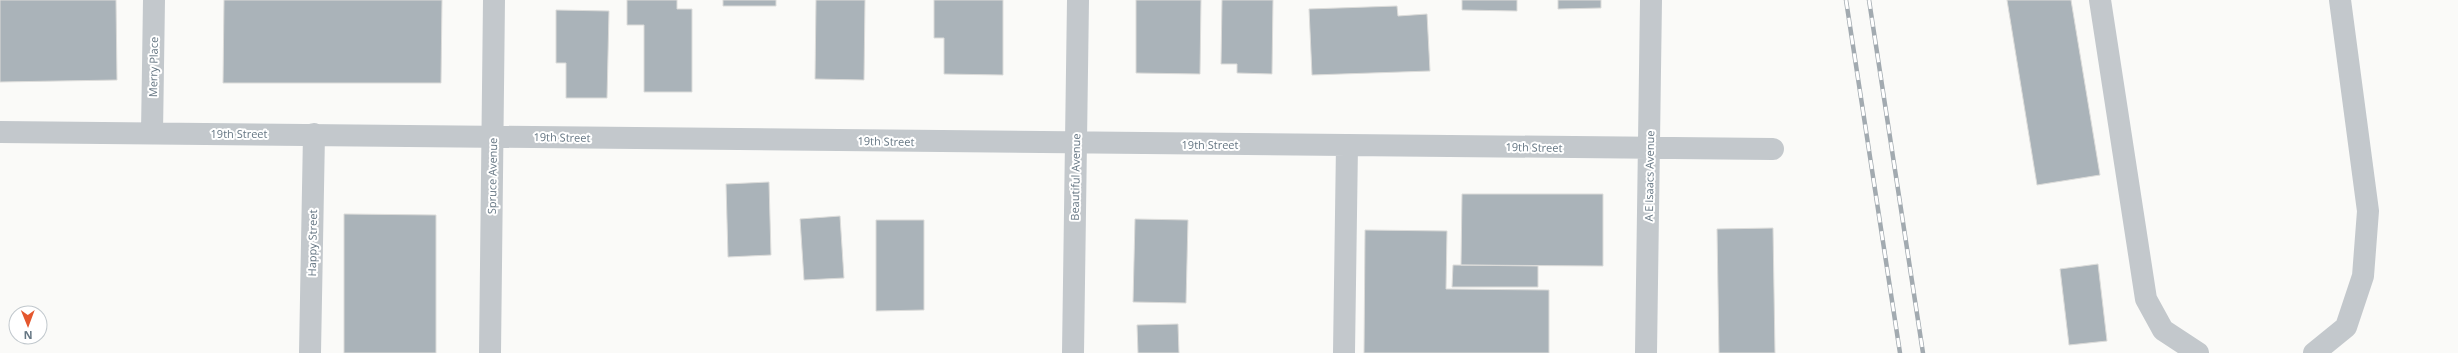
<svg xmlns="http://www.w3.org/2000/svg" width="2458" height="353" viewBox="0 0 2458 353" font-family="'Open Sans',sans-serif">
	<rect width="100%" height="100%" fill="#fafaf8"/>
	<path fill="#aab3b9" stroke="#dcdcda" d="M0,0h116l1,80 -117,2z
		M224,0h218l-1,83h-218z
		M627,0h50v9h15v83h-48v-67h-17z
		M723,0h53v6h-53z
		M816,0h49l-1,80 -49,-1z
		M934,0h69v75l-59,-1v-36h-10z
		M1136,0h65l-1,74 -64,-1z
		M1222,0h51l-1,74 -35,-1v-9h-16z
		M1462,0h55v11l-55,-1z
		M1558,0h43v8l-43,1z
		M2007,0h64l29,175 -63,10z
		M1397,6l1,10 29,-2 3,57 -118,4 -3,-66z
		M556,10l53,1 -2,87h-41v-35h-10z
		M769,182l2,73 -43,2 -2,-73z
		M1462,194h141v72l-142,-1z
		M344,214l92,1v138h-92z
		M840,216l4,62 -40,2 -4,-61z
		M1135,219l53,1 -2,83 -53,-1z
		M876,220h48v90l-48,1z
		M1773,228l2,125h-56l-2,-124z
		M1365,230l82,1 -1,58 103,1v63h-185z
		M2098,264l9,77 -38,4 -9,-76z
		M1453,265l85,1v21h-86z
		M1178,324l1,29h-41l-1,-28z"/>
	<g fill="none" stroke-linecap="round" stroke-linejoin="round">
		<path stroke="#c3c8cc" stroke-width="22" d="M2100,0l46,299 17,31 35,23
			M0,132l1773,17
			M152,133l2,-133
			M310,353l4,-219
			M490,353l4,-353
			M1073,353l5,-353
			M1344,353l3,-208
			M1646,353l5,-353
			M2314,353l32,-26 17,-51 5,-65 -28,-211"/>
		<defs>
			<path id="rail" d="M1846,0l54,353
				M1869,0l54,353"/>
		</defs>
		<use href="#rail" stroke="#a2aab0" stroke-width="4.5"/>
		<use href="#rail" stroke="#fff" stroke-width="3" stroke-dasharray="9" stroke-linecap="butt"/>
	</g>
	<g text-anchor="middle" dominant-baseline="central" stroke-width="4" stroke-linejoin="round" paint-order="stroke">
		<g font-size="11" fill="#657683" stroke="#fff">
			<text transform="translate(153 67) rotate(-89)">Merry Place</text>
			<text x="239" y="133">19th Street</text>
			<text transform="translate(562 137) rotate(1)">19th Street</text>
			<text transform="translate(886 141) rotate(1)">19th Street</text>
			<text x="1210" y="144">19th Street</text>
			<text transform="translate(1534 147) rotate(1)">19th Street</text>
			<text transform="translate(492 176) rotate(-89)">Spruce Avenue</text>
			<text transform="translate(1649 176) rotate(-89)">A E Isaacs Avenue</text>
			<text transform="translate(1075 177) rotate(-89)">Beautiful Avenue</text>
			<text transform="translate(312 243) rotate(-89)">Happy Street</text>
		</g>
	</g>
	<g transform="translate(28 325) rotate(179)"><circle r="19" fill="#ffffff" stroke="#c1c8cd"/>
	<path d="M0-3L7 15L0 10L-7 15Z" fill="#e4572e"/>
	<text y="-6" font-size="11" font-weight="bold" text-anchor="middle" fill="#657683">N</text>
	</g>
</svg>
